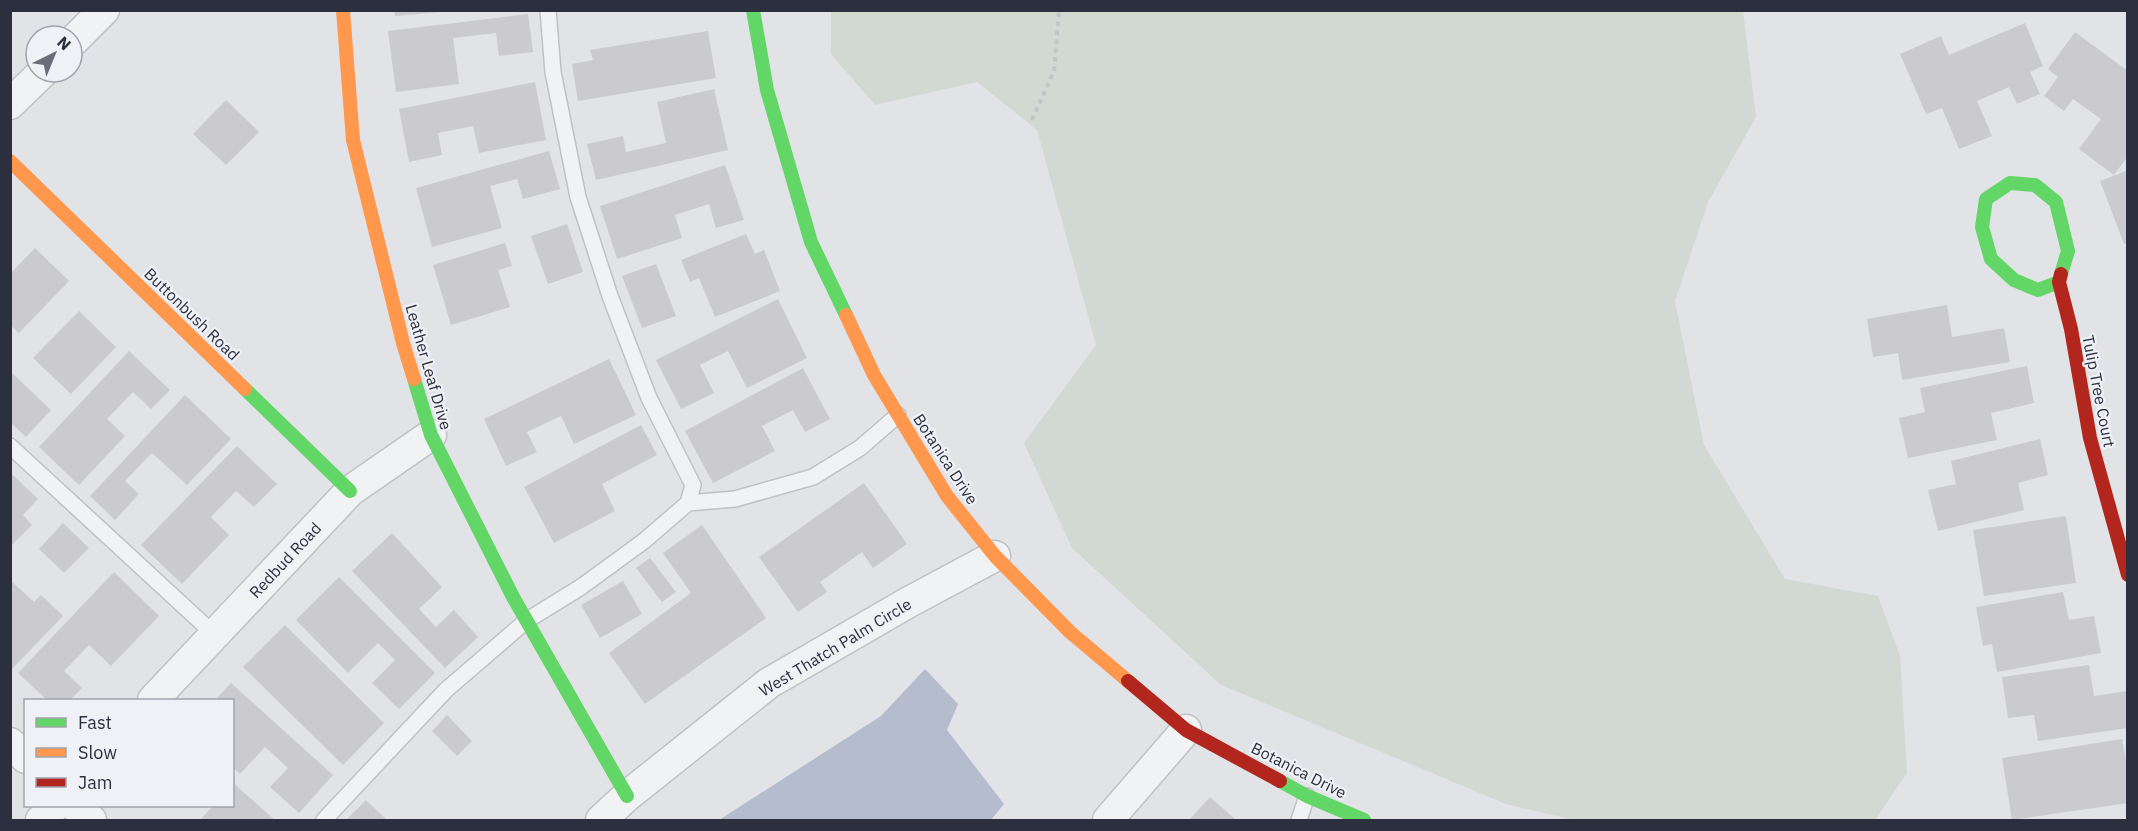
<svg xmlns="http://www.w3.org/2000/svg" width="2138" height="831" viewBox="0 0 2138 831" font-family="'IBM Plex Sans',sans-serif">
	<rect width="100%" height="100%" fill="#e2e3e7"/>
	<path fill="#d2d9d3" d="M831,11h912l13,106 -48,85 -33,99 29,144 81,134 93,17 22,60 7,117 -32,47h-301l-68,-16 -285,-119 -149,-137 -48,-105 72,-98 -59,-215 -60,-48 -102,23 -44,-51z"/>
	<path fill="#b4bcce" d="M925,669l33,35 -11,26 57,74 -13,16h-272l162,-104z"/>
	<path fill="#cbcbcf" d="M394,10h47v2l-46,4z
		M528,14l5,38 -34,4 -3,-23 -43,5 6,46 -63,8 -8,-61z
		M2025,23l18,43 -13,6 10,22 -23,10 -8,-17 -32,14 15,35 -33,13 -17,-41 -16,6 -26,-60 41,-18 8,19z
		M708,31l8,47 -138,23 -6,-37 21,-4 -3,-10z
		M2075,32l53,39v85l-14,19 -35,-26 22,-30 -28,-20 -9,12 -20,-15 14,-19 -10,-8z
		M535,82l11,58 -67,13 -6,-27 -35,7 4,22 -33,7 -10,-53z
		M714,89l14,61 -132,30 -9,-36 36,-8 3,16 40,-9 -9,-41z
		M226,100l33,32 -33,33 -33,-31z
		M549,151l11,38 -37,10 -6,-20 -27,7 12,42 -70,19 -16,-59z
		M725,165l19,55 -28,8 -7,-24 -34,11 7,23 -65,21 -17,-53z
		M2128,170v73l-4,1 -24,-63z
		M567,224l16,48 -35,12 -17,-48z
		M746,234l9,20 9,-4 16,41 -65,26 -16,-39 -9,4 -9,-22z
		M505,243l7,23 -14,4 12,37 -59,18 -18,-60z
		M35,248l34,33 -50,52 -9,-8v-51z
		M656,264l20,52 -34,12 -20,-52z
		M778,299l29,59 -60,30 -19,-37 -28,14 14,28 -33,16 -25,-49z
		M1947,305l5,32 52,-9 6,34 -108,18 -4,-27 -25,4 -6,-38z
		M79,311l37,36 -45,47 -38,-36z
		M129,351l41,39 -19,19 -18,-17 -26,27 18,17 -46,49 -40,-38z
		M609,359l27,56 -62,29 -13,-28 -34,16 10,20 -31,14 -22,-47z
		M2027,366l7,37 -43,10 6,27 -89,18 -9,-40 26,-6 -5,-24z
		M803,368l27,51 -25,13 -12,-22 -31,16 13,25 -62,32 -28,-52z
		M10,371l41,39 -25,27 -16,-15z
		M185,395l46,44 -44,46 -35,-32 -27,28 14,13 -24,26 -25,-24z
		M641,425l16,30 -55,29 13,27 -61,32 -30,-56z
		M2040,439l8,36 -30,8 6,27 -86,21 -10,-41 28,-6 -5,-23z
		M237,446l40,38 -23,23 -18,-16 -25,26 18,18 -47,49 -41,-39z
		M13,475l25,24 -15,16 9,10 -22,22v-69z
		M864,483l43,61 -34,24 -11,-16 -42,30 7,10 -29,20 -39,-55z
		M2066,516l10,67 -92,13 -11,-66z
		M63,523l26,25 -25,25 -25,-24z
		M702,525l64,93 -121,86 -36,-51 82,-60 -28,-40z
		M392,533l50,54 -23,22 17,18 18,-17 24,27 -33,31 -93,-97z
		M650,558l26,34 -14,10 -26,-34z
		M114,572l45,44 -48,50 -22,-21 -25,26 18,17 -12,12h-23l-29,-27z
		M339,577l96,96 -36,36 -27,-26 23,-23 -17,-17 -30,30 -52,-53z
		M10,580l24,22 7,-7 22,21 -51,53 -2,-2z
		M623,581l19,33 -42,24 -19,-33z
		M2063,592l6,28 25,-4 7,37 -104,19 -5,-28 -9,2 -7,-39z
		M285,625l99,98 -41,42 -100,-98z
		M2089,665l5,31 34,-5v37l-90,13 -4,-26 -26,3 -6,-41z
		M231,683l102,92 -34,38 -29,-26 18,-19 -23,-21 -25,27 -8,-7v-67h-17z
		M447,715l25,26 -15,15 -25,-25z
		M2122,739l6,32v32l-116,17 -10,-62z
		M232,782l43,38h-75l12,-13 -1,-1h21z
		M1210,797l26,23h-47z
		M366,800l21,20h-41z"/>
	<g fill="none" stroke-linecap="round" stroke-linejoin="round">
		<defs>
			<path id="lane" d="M10,446l205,189
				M688,503l47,-4 78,-22 47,-29 38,-33
				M324,820l122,-130 80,-69 55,-34 63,-46 44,-38 5,-18 -44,-87 -39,-102 -32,-99 -25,-125 -5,-62
				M1299,820l8,-24"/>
			<path id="street" d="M72,42l32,-32
				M10,104l33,-32
				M153,700l197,-209 81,-56
				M10,743l16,15
				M75,806l16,14
				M41,820l14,-14
				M601,820l26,-24 142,-113 140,-81 86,-46
				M1108,820l78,-90"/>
		</defs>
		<use href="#lane" stroke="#c1c1c5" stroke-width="18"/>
		<use href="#street" stroke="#c1c1c5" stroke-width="33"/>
		<path stroke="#c3c4c8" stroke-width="4" stroke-dasharray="4.5 4.5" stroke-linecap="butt" d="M1032,120l22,-49 5,-61"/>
		<use href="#lane" stroke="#f1f2f4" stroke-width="15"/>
		<use href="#street" stroke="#f1f2f4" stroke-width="30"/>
		<path stroke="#63d668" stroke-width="14" d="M753,10l14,80 44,152 35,73
			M2059,282l-21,8 -24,-10 -23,-21 -9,-32 4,-28 24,-16 25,2 21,17 12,49 -7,23
			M414,379l17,56 82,162 114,199
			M245,389l105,102
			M1280,781l27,15 57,24"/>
		<path stroke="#ff974d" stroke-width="14" d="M343,10l10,130 50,203 11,36
			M10,161l235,228
			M846,315l28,60 73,121 48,60 75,76 58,49"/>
		<path stroke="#b3261e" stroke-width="14" d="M2061,274l-2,8 12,47 19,109 38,137
			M1128,681l58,49 94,51"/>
	</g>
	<g text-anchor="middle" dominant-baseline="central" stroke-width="4.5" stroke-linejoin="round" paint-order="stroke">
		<g font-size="16" fill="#2b2f3e" stroke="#f0f1f6">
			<text transform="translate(192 314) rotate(44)">Buttonbush Road</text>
			<text transform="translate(429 367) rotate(74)">Leather Leaf Drive</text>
			<text transform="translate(2099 391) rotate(79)">Tulip Tree Court</text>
			<text transform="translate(946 459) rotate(57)">Botanica Drive</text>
			<text transform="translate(285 560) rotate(-47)">Redbud Road</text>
			<text transform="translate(835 647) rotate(-31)">West Thatch Palm Circle</text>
			<text transform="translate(1299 770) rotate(27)">Botanica Drive</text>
		</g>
	</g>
	<rect width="2138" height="831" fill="none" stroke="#2b2f3e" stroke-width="24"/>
	<rect x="24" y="699" width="210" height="108" fill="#f0f1f6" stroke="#a1a3ac" stroke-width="1.5"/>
	<rect x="36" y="718" width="30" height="9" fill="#63d668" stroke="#a1a3ac" stroke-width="1.5"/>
	<text x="78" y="729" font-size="18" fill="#2b2f3e">Fast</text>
	<rect x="36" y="748" width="30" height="9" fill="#ff974d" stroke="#a1a3ac" stroke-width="1.5"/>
	<text x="78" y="759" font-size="18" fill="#2b2f3e">Slow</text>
	<rect x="36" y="778" width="30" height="9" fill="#b3261e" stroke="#a1a3ac" stroke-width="1.5"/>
	<text x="78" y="789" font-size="18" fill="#2b2f3e">Jam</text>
	<g transform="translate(54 54) rotate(43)"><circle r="28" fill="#f0f1f6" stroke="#a1a3ac" stroke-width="1.5"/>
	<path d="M0-4.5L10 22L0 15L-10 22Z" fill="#6b6e79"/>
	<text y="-9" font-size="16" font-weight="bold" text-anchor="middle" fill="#2b2f3e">N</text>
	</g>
</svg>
